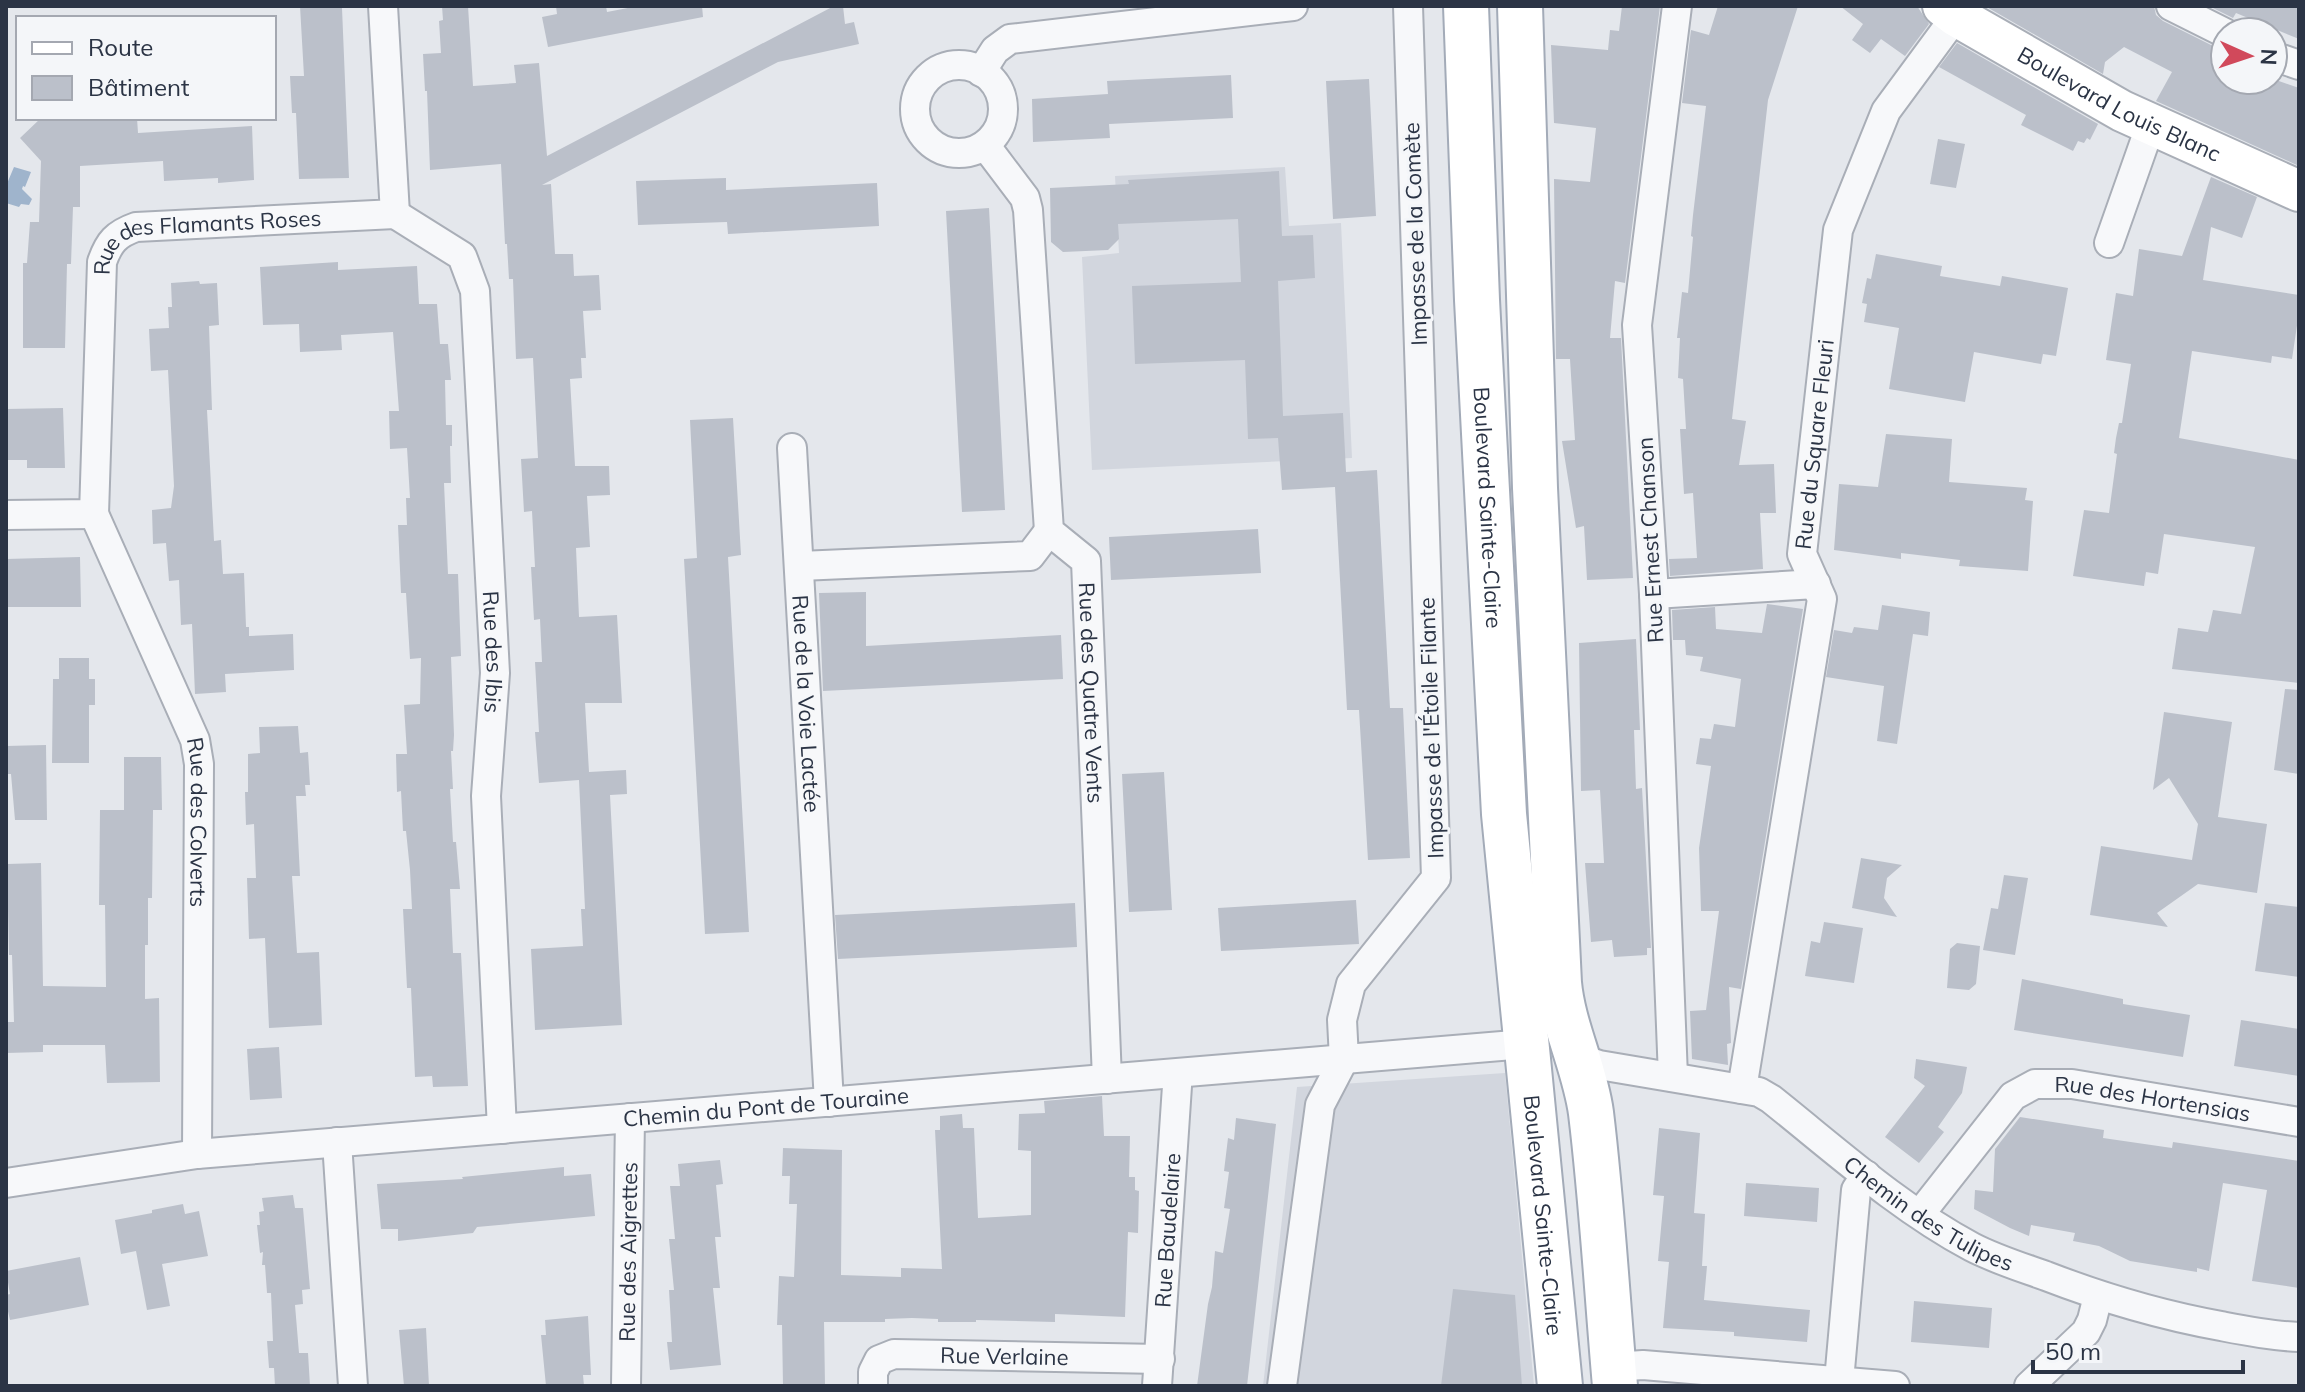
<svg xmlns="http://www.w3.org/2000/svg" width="2305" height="1392" viewBox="0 0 2305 1392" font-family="Mulish,sans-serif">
	<rect width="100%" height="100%" fill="#e4e7ec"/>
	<path fill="#d2d6de" d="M1285,167l4,59 52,-3 11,235 -260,12 -10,-213 37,-4 -4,-77z
		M1505,1073l29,313h-271l34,-299z"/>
	<path fill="#9fb4cc" d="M14,167l17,5 -6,15 -2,-1 -1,3 10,10 -3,6 -8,-1 -2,3 -13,-4v-17z"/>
	<path fill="#bbc0ca" d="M300,6l42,2 7,170 -50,1 -3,-66h-4l-2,-37h14z
		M442,6h26l5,80 43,-3 -2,-18 25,-2 8,93 287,-150h9l2,18 9,-2 5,22 -81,18 -236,123 9,-1 4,70h18l1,22 25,-1 2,35 -18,1 3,47h-5l1,20 -12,1 5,87h34l1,29 -23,1 3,51 -14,1 3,69 38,-2 5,88h-37l4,69 37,-2 1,24 -17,1 12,230 -87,5 -4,-81 52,-3 -2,-37h4l-6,-129 -40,3 -4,-51h4l-4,-70h7l-2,-43 -6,1 -3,-53h4l-3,-56 -8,1 -3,-53 17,-1 -5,-100 -17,1 -3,-80h-4l-2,-35h-2l-4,-80 -71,6 -3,-79h-2l-2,-37 18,-1 -2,-32 4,-1z
		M556,6h50l1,6 31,-6h64l1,11 -155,30 -6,-30 15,-3z
		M1622,6h38l-35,277 -10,-2 -5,57h11l12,240 -46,2 -3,-54 -8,2 -14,-87 13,-1 -5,-81h-14l-2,-180 36,3 6,-54 -42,-5 -3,-78 57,5 2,-20 9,1z
		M1718,6h80l-30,94 -36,319 14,2 -7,44 35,-1 2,49h-16l3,56 -93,7 -1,-17 28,-1 -4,-65 -9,1 -4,-65h6l-3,-50 -5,-1 2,-40h-3l5,-46 6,1 5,-56 -2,-1 2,-21 13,-109 -24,-3 9,-73 18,5z
		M1840,6h77l12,18 -24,32 -24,-17 -11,14 -18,-13 11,-16z
		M1985,6h169l2,9 7,6 54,27 8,2v30h51l23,8v78l-143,-65 16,-29 -48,-25 -19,15 -2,12z
		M2209,6h90v33l-63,-26 -3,5z
		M1957,43l141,81 -8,16 -3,-2 -3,5 -6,-2 -5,10 -52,-26 5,-10 -87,-48z
		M1231,75l2,43 -124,6 1,14 -77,4 -1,-43 76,-5 -1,-13z
		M1369,79l7,137 -43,3 -7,-138z
		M41,118h96l1,15 114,-7 2,54 -36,3v-5l-54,3 -1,-20 -83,5v41h-7l-2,57h-4l-2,84h-42v-85h4l3,-41h9l2,-61 -21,-23z
		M1938,139l27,5 -9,44 -26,-4z
		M1279,171l3,65 31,-1 2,43 -37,3 5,135 60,-3 3,59 31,-2 13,238h13l7,150 -42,2 -9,-150h-12l-12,-223 -53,3 -4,-52 -30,1 -3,-79 -110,4 -3,-78 109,-4 -3,-63 -120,5 1,15 -11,11 -45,2 -12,-10 -1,-54 79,-4 -1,-4z
		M2211,177l46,20 -15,41 -31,-11 -8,53 96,15v17l-7,47 -20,-3 -1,7 -79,-12 -13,87 120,22v223l-127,-14 6,-41 30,4 5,-22 28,4 14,-67 -91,-13 -6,40 -12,-2 -2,14 -71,-10 11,-66 25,3 8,-59 -3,-1 2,-15 3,-15h3l9,-59 -25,-4 10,-67 17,3 6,-47 43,7z
		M726,178v12l151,-7 2,43 -151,8 -1,-12 -89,3 -2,-44z
		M989,208l16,302 -43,2 -16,-301z
		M1876,254l66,12 -2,10 60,10 2,-10 66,12 -12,68 -13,-2 -2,10 -67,-12 -9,50 -76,-13 10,-61 -35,-6 3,-18 -5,-1 5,-25 4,1z
		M338,262v8l79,-4 2,38h18l3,40h8l3,36h-6l1,45h6v21h-2l1,37h-7l4,91h10l3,82 -10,1 3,78 -1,16h-2l2,38h-3l3,53h3l4,47h-10l3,64h8l7,133 -35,1 -1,-11 -17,1 -4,-89h-4l-4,-79h9l-2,-39 -4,-39h-3l-2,-40 -4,1 -1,-38h11l-3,-49 16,-1 1,-46 -11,1 -4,-66h-5l-3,-68h9l-1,-27h4l-3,-50 -17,1 -1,-38h10l-6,-79 -52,3 1,15 -42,2 -1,-28 -36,1 -3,-58z
		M199,281l1,3 17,-1 2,42 -10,1 3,84h-5l7,131 7,-1 2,34 21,-1 2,54h3v9l44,-2 1,36 -69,4 1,18 -31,2 -3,-70 -11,1 -2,-45 -10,1 -3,-38 -13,1 -1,-34 19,-2 3,-22 -6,-116 -17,1 -2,-42 20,-1 -1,-21h4l-1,-24z
		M63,408l2,60h-38v-8h-21v-51z
		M733,418l8,137 -13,2 21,375 -44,2 -21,-375 13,-1 -7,-138z
		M1886,434l66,5 -3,43 78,6 -2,12 8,1 -5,70 -69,-5 1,-6 -59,-7v6l-67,-9 5,-66 39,3z
		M1258,529l3,44 -150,7 -2,-43z
		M80,557l1,50h-75v-48z
		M866,592v54l195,-11 2,44 -240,12 -4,-98z
		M1767,604l36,5 -62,380 -12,-2 2,56 -4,1 1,21 -36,-6 -2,-48 16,-1 13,-99h-18l-2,-63 12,-82 -15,-2 4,-26 11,1 3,-15 21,3 6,-48 -41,-8 3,-14 -17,-2 -1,-15h-12l-1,-30 43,-3 1,22 46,4z
		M1882,605l48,7 -2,24 -15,-2 -16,110 -20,-3 7,-55 -58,-9 8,-47 18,3 2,-6 24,3z
		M1636,639l4,91h-6l2,59 6,-1 9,160h-4v7l-33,2 -2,-17 -21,2 -6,-79h19l-4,-73 -19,1 -2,-148z
		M59,658h30v21h6v26h-6v58h-37l1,-84h6z
		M2285,689l14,1v84l-25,-4z
		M2164,712l68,10 -14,95 49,7 -10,69 -59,-9 -41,29 11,14 -78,-12 11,-69 91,14 6,-36 -29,-46 -16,12z
		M298,726l2,27 8,-1 2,33h-5l1,11h-10l4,80h-8l5,77 22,-1 3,73 -53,3 -4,-90 -16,1 -2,-61h9l-2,-54 -8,1 -1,-33h3v-38l12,-1 -1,-26z
		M46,745l1,75h-32l-4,-46h-5v-28z
		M124,757h37l1,53h-9l-1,88h-4v47h-3v54l14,-1 1,84 -53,1 -2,-38h-62v7l-37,1v-31h8l-2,-67h-3l-2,-91 34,-1 2,123 63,1 -1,-82h-6l1,-95h24z
		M1164,772l8,138 -43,2 -7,-138z
		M1861,858l41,7 -15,13 -3,20 13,19 -45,-9z
		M2004,875l24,3 -13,77 -32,-5 8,-42 7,1z
		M1356,900l3,44 -138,7 -3,-43z
		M1075,903l2,44 -239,12 -3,-44z
		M2265,903l34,4v70l-44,-6z
		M1824,922l39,6 -9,55 -49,-7 6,-35 9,2z
		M1957,943l23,3 -4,38 -7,6 -22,-2 3,-39z
		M2022,979l101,20v5l67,11 -7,42 -169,-27z
		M2241,1020l58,9v47l-65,-10z
		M279,1047l3,51 -32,2 -3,-51z
		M1916,1059l51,8 -5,26 -24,34 6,5 -25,31 -34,-26 40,-51 -11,-8z
		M1102,1096l2,40h26l-1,41h6v13l4,1 -1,42 -10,-1 -3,85 -70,-3v8l-79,-2v2h-38v-3l-26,-1 -27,1v3h-61l1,64h-42l-1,-61h-5l2,-49 15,1 3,-73h-8l1,-28h-8l1,-28 59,2 -1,125 60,2v-9l41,1 -7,-139h5v-14l22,-2 1,14h11l4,90 53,-3v-64l-13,-1 1,-36 26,-1 -1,-12z
		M2020,1117l84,13 -1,8 69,10 1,-6 126,19v127l-47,-7 15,-91 -44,-7 -14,88 -12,-3v4l-67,-11 -31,-15 -26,-5 2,-8 -44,-8 -2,11 -19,-8 -36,-19 1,-19 18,2 2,-43z
		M1236,1118l40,6 -29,262h-50l11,-82 4,-17 3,-36 8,2 7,-44 -6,-1 5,-36 -5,-1 4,-33 6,2z
		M1659,1128l41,5 -6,80 11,1 -3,52h5l-3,34 106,10 -3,32 -73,-6v-4l-71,-4 6,-66 -11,-1 6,-65 -11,-1z
		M720,1160l3,24 -7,1 5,52h-6l5,51h-7l8,77 -51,5 -3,-28h5l-3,-52h5l-5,-51h6l-5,-53h10l-2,-22z
		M564,1167v9l27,-2 4,42 -118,11 -4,6 -75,8v-12h-17l-4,-45 86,-5 -1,-2z
		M1746,1183l73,5 -2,34 -73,-6z
		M293,1195l2,13h8l7,81 -8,1 1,14 -8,1 4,48h9l2,33h-35l-1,-18h-5l-2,-27h6l-2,-48h-4l-2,-28h-3l1,-13 -3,1 -3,-28h3l-1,-13 5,-1 -2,-13z
		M183,1204l2,10 14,-3 9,45 -46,8 8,42 -23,4 -11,-59 -15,3 -6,-34 37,-7v-3z
		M80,1257l9,48 -79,15 -4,-17v-8l4,-1 -4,-23z
		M1453,1289l62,6 7,91h-81z
		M1914,1301l78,7 -3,40 -78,-6z
		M588,1316l3,59h-8l1,11h-38l-5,-51h5l-1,-15z
		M426,1328l3,58h-25l-5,-56z"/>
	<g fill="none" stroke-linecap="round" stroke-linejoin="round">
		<defs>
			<g id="minor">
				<path d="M2171,6l54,27"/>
				<path d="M2273,56l26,9"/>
				<circle cx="959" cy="109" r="44"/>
				<path d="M981,72l14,-22 15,-11 283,-33"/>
				<path id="s1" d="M985,145l40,53 3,12 21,321 37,30 21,518"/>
				<path id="s2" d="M395,214l67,42 13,35 20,382 -9,123 16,333"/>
				<path d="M2109,243l42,-119"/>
				<path id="s3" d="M792,448l37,654"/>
				<path id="s4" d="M94,514l101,226 4,24 -2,390"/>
				<path id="s5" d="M6,515l88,-1 8,-252c7,-20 14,-28 34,-35l259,-13 -12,-208"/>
				<path d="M800,566l230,-10 19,-25"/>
				<path d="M1654,594l162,-10"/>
				<path id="s6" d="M1578,1058l21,7 160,27 12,7c64,51 128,109 201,148 23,12 49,20 74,29 57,22 114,39 175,50 26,5 51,10 78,11"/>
				<path d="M1673,1077l-19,-483 -17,-269 40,-319"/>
				<path id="s7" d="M1742,1089l80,-490 -20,-45 36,-324 48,-119 70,-95"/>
				<path d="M337,1142l16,244"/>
				<path id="s8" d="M6,1183l191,-29 1329,-110"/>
				<path id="s9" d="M1920,1214l93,-118 22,-12h37l227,38"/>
				<path d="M1613,1367l30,-2 252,21"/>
				<path d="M1839,1381l17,-191 10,-15"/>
				<path id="s10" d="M626,1386l4,-268"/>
				<path id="s11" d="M873,1386v-14l6,-12 15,-6 266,5"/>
				<path id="s12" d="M1157,1386l20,-300 -2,-12"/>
				<path d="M1282,1386l38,-281 24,-46 -2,-39 9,-36 85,-106 -28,-872"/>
				<path d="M2029,1386l57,-54 6,-12 6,-24"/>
			</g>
			<g id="secondary">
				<path id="s13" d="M1943,6l13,10 166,95 177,80"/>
			</g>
			<g id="primary">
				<path id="s14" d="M1466,6l11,294 27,514 56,572"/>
				<path d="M1520,6l15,482 24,495c4,44 26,85 32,130 11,90 16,182 24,273"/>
			</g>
		</defs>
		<use href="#minor" stroke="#a9aeb7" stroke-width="32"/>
		<use href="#secondary" stroke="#a9aeb7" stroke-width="44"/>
		<use href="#primary" stroke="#a3abb8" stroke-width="48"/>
		<use href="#minor" stroke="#f7f8fa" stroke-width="28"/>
		<use href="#secondary" stroke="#fff" stroke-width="40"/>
		<use href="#primary" stroke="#fff" stroke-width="44"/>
	</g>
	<g text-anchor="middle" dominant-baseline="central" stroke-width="6" stroke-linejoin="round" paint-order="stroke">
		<g font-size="22" fill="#2b3445" stroke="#f4f6f9">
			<text stroke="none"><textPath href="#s13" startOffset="202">Boulevard Louis Blanc</textPath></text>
			<text transform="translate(1415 234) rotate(-92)">Impasse de la Comète</text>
			<text stroke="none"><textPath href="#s5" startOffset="452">Rue des Flamants Roses</textPath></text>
			<text stroke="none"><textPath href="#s7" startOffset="656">Rue du Square Fleuri</textPath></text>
			<text stroke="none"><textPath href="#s14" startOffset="502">Boulevard Sainte-Claire</textPath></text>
			<text transform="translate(1650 540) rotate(-93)">Rue Ernest Chanson</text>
			<text stroke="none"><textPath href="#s2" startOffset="478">Rue des Ibis</textPath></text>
			<text stroke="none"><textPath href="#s1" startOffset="580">Rue des Quatre Vents</textPath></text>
			<text stroke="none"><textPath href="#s3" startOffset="256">Rue de la Voie Lactée</textPath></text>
			<text transform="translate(1431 728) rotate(-92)">Impasse de l'Étoile Filante</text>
			<text stroke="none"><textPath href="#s4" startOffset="330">Rue des Colverts</textPath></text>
			<text stroke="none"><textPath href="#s9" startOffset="294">Rue des Hortensias</textPath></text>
			<text stroke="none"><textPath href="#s8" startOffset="764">Chemin du Pont de Touraine</textPath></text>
			<text stroke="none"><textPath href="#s6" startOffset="394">Chemin des Tulipes</textPath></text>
			<text stroke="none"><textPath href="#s14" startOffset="1212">Boulevard Sainte-Claire</textPath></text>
			<text stroke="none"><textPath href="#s12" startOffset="156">Rue Baudelaire</textPath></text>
			<text stroke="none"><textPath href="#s10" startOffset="134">Rue des Aigrettes</textPath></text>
			<text stroke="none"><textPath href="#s11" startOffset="154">Rue Verlaine</textPath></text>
		</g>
	</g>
	<rect width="2305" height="1392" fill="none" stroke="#2b3445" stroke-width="16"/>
	<rect x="16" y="16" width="260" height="104" fill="#f4f6f9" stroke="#a4a8b1" stroke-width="2"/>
	<rect x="32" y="42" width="40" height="12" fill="#ffffff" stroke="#a4a8b1" stroke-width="2"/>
	<text x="88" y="56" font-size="24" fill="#2b3445">Route</text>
	<rect x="32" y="76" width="40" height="24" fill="#bbc0ca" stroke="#a4a8b1" stroke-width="2"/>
	<text x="88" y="96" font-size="24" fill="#2b3445">Bâtiment</text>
	<g transform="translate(2249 56) rotate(93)"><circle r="38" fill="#f4f6f9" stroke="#a4a8b1" stroke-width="2"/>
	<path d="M0-6L14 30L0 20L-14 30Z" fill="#d1495b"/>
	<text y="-12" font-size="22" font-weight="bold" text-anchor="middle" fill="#2b3445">N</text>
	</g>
	<path d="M2033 1360v12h210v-12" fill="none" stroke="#2b3445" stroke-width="4"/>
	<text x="2045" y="1360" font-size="24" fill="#2b3445" stroke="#f4f6f9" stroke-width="6" paint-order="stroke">50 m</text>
</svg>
